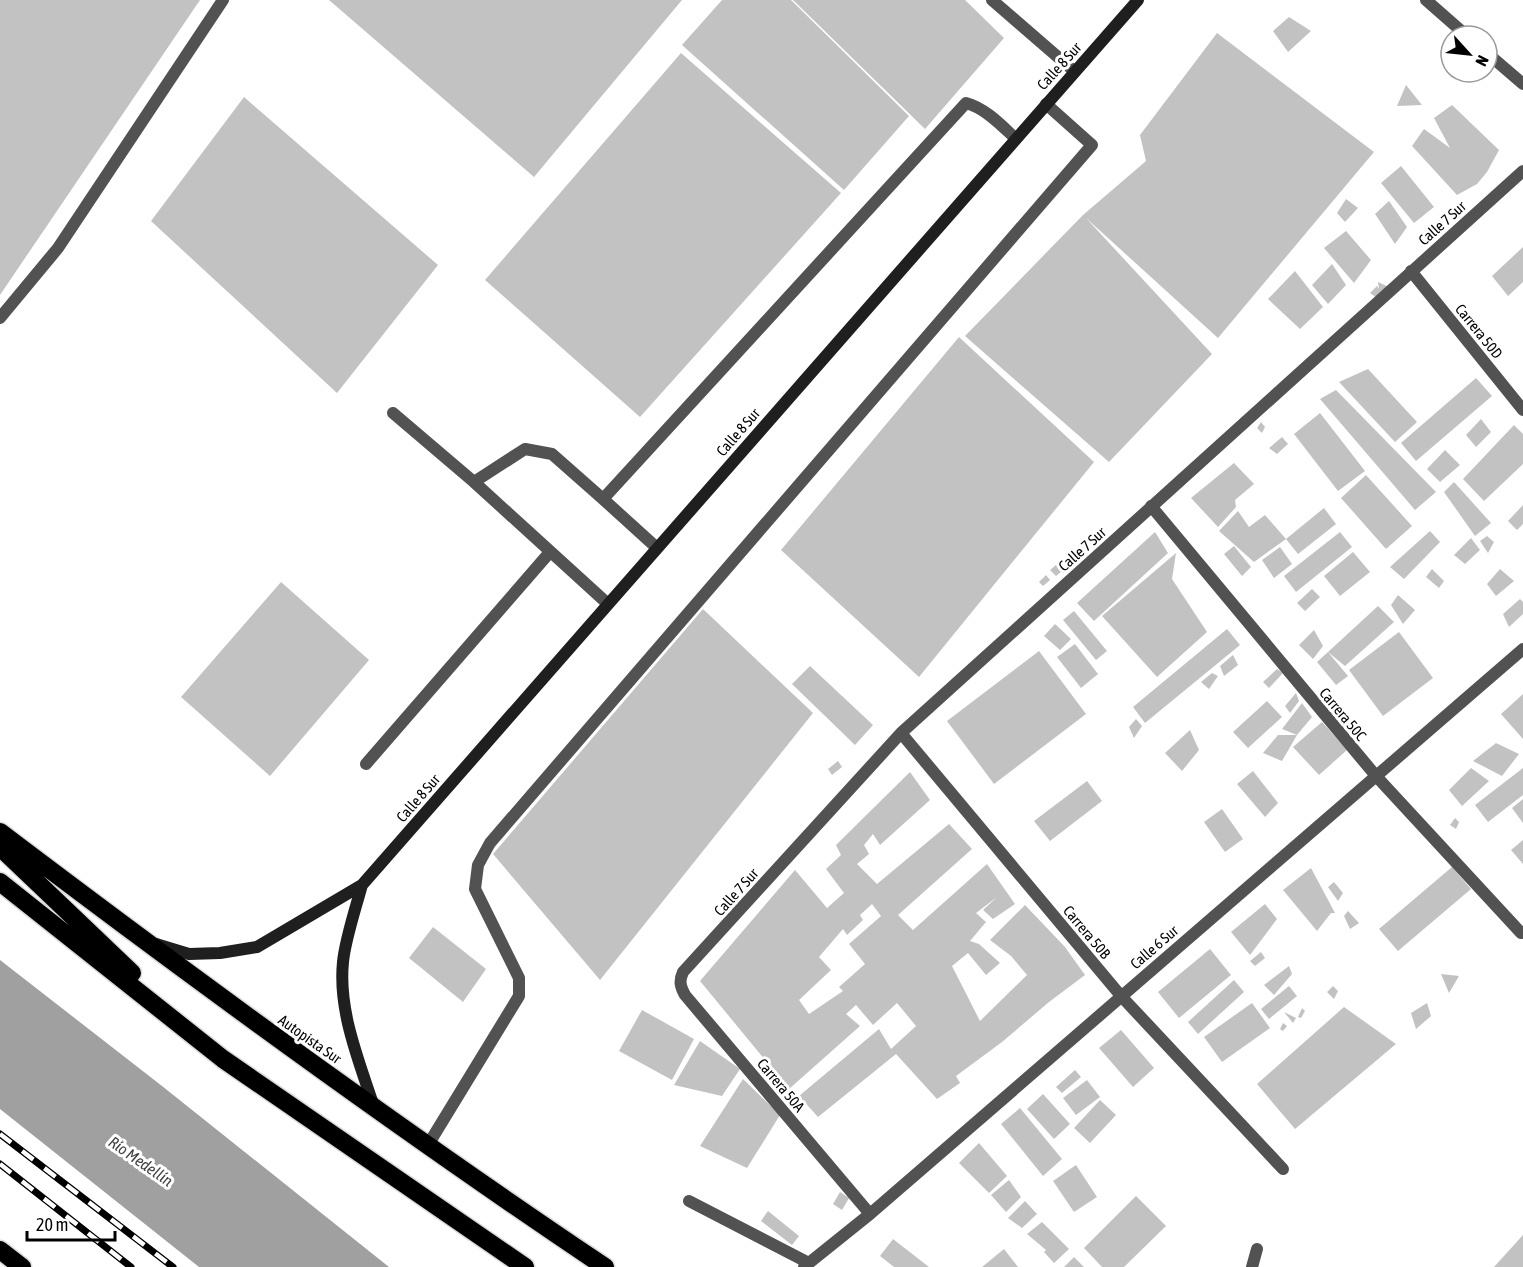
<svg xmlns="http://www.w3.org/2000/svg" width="1523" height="1267" viewBox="0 0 1523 1267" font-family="'Asap Condensed',sans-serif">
	<rect width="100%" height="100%" fill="#fff"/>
	<path fill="#a0a0a0" d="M0,960l162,126 227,181h-190l-199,-158z"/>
	<path fill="#c2c2c2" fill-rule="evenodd" d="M0,0h200l-200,295z
		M329,0h353l-148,177z
		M722,0h69l118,116 -65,74 -162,-145z
		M793,0h172l39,38 -79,91z
		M1289,17l22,14 -23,21 -15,-21z
		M1217,33l157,119 -156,186 -132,-120 126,136 -103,108 -144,-126 118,-121 63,-54 -6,-26z
		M681,53l160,140 -201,224 -155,-137z
		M1406,85l16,20 -25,1z
		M244,97l194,168 -101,128 -186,-172z
		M1452,105l47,45 -12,22 -10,12 -20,11 -45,-49 12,-17 26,19 -16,-30z
		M1401,166l33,41 -20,16 -33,-40z
		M1346,199l12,9 -13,14 -8,-9z
		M1389,201l18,26 -12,17 -20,-30z
		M1346,231l25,29 -17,23 -30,-35z
		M1523,247v35l-15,14 -16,-20z
		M1332,264l14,21 -18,19 -16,-19z
		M1295,271l28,36 -23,22 -32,-30z
		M1378,282l11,5 -12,11 -7,-5 7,-7 2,3z
		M959,337l135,125 -175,215 -138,-127z
		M1368,369l49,53 -22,20 -56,-60z
		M1476,378l16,18 -76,65 -15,-18z
		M1336,390l100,102 -21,18 -95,-111z
		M1320,413l45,58 -27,20 -44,-57z
		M1481,419l10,13 -15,15 -10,-12z
		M1261,422l4,5 -3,6 -5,-5z
		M1514,425l9,9v30l-39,37 -21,-22z
		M1282,437l6,7 -11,10 -8,-6z
		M1445,450l15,15 -20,17 -13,-13z
		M1234,463l20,21 -19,16 1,7 -18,20 -27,-29z
		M1366,475l46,51 -26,23 -45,-51z
		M1454,482l37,41 -16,13 -31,-44z
		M1523,505v19l-6,6 -9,-9z
		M1324,508l12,16 -38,30 -12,-15 -32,23 -35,-31 19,-20 11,16 16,-12 21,24z
		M1430,531l10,11 -36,37 -14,-12z
		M1155,532l13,21 -74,68 -17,-18z
		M1340,532l12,15 -56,45 -12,-16z
		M1487,536l7,6 -6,11 -8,-12z
		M1471,538l9,12 -15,14 -11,-9z
		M1234,546l17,21 -9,9 -18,-22z
		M1280,547l12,17 -18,14 -12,-18z
		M1353,552l17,20 -30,24 -16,-20z
		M1176,553l-4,26 35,53 -50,45 -55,-61z
		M1056,565l6,6 -6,5 -6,-6z
		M1432,569l12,12 -5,7 -13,-11z
		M1500,569l14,12 -18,15 -9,-12z
		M1046,575l4,5 -7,6 -4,-4z
		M281,582l88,78 -99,116 -89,-79z
		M1312,589l8,8 -15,14 -8,-8z
		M1398,595l17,15 -12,14 -12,-19z
		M1520,599l3,3v12l-14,13 -6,-13z
		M1378,606l16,16 -49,44 -17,-14 20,24 -12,9 -19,-23 11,-10z
		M703,609l110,104 -213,267 -107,-126z
		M1074,611l33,40 -11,9 -33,-40z
		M1055,624l16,15 -11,11 -16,-14z
		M1227,629l13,16 -95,78 -12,-16z
		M1314,630l9,16 -10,13 -14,-14z
		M1399,632l34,46 -50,38 -34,-46z
		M1075,644l23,30 -17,14 -24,-31z
		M1039,651l47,63 -92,70 -47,-63z
		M1233,655l5,10 -14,11 -4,-10z
		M810,666l63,59 -18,20 -63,-61z
		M1277,669l6,4 -14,15 -6,-6z
		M1212,673l6,3 -9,13 -8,-7z
		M1296,693l3,8 -9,12 -5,-7z
		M1523,694v45l-22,-25z
		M1267,701l15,16 -34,31 -15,-16z
		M1302,703l10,14 -15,18 -15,-6z
		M1136,719l6,7 -8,12 -5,-11z
		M1322,722l25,28 -28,25 -26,-28z
		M1190,730l9,20 -17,21 -17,-18z
		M1278,735h19l-15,26 -19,-8z
		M1496,743l23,11 -17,22 -29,-15z
		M838,761l4,6 -10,8 -4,-6z
		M1471,768l18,13 -27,25 -13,-16z
		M1523,768v27l-35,27 -13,-17z
		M1253,771l25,32 -13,14 -28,-33z
		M910,772l20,28 -50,45 -7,-11 -9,11 5,9 -12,10 20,20 72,-60 23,25 -74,66 15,15 74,-66 28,40 -22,15 -10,-9 14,-13 -21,16 10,9 -16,19 9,3 21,19 -14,12 -18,-22 -16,13 28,55 47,-46 -16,-19 -21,-16 35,-35 40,42 20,28 -36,27 -47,40 -46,34 4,7 -23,16 -41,-45 -78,63 -19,-21 80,-67 12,20 25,-23 -19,-23 -24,22 -17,-20 -10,9 14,12 -71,63 -89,-108 95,-111 32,38 17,-15 -18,-24 15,-14 -5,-10zM872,904l9,12 -32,28 16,20 -26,23 4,4 -34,23 -10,-14 32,-30 -12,-13 24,-28 4,6 16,-15 -3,-5z
		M1087,781l15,20 -52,40 -16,-20z
		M1523,799v24l-11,-15z
		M1222,809l21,30 -18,13 -21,-30z
		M1455,818l4,4 -3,7 -6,-4z
		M1523,840v24l-12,-14z
		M1452,867l19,22 -73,62 -19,-22z
		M1311,868l24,45h-4l-14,18 -34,-41z
		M1334,882l9,11 -5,8 -10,-14z
		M1265,904l12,15 -27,36 -19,-23z
		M1348,911l11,12 -9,6 -6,-13z
		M433,927l53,42 -23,33 -54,-44z
		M1210,949l21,26 -52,43 -21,-26z
		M1261,952l4,6 -10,8 -5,-5z
		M1289,966l3,8 -18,21 -10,-10z
		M1441,974l18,2 -10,17z
		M1234,980l10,12 -46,42 -10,-12z
		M1289,986l8,10 -28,23 -8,-10z
		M1333,986l5,5 -4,8 -7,-7z
		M1252,1003l18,25 -48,34 -18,-25z
		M1427,1003l4,13 -15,13 -5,-16z
		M1344,1007l52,37 -101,85 -38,-45z
		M1302,1008l3,3 -4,7 -3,-1z
		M642,1010l52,29 -22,41 -53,-29z
		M1284,1012l12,6 -3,5z
		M1283,1023l4,3 -4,5 -3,-2z
		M1121,1030l33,38 -21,19 -34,-39z
		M700,1041l40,28 -18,27 -48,-11z
		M1075,1070l6,7 -19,16 -6,-6z
		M743,1079l37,36 -33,53 -47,-22z
		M1087,1080l13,17 -24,18 -13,-17z
		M1043,1094l27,30 -16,15 -27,-30z
		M1100,1100l16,15 -26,28 -16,-15z
		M1020,1108l42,51 -19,17 -42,-52z
		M979,1143l28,33 -18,17 -30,-30z
		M1076,1165l21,32 -23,15 -21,-31z
		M1009,1180l12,17 -15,15 -15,-17z
		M840,1192l9,6 -7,12 -9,-6z
		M1136,1196l30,30 -42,41h-22l-18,-19z
		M1025,1201l12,13 -15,14 -14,-10z
		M768,1211l31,25 -7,9 -31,-24z
		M1042,1222l27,27 -15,14 -10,-11 2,-2 -19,-16z
		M1523,1235v32h-29z
		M893,1239l36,28h-35l-14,-11z
		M1004,1249l14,18h-36z
		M1074,1257l10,10h-20z"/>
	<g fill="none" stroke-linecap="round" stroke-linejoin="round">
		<defs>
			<path id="highway" d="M0,832c198,150 399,297 605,435
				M0,847l132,126
				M0,882l223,177 302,208
				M0,1250l22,17"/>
		</defs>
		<use href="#highway" stroke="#dbdbdb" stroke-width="21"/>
		<path stroke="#525252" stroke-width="12" d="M992,0l82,71
			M0,318l58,-70 165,-248
			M393,413l81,69 134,122
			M474,482l51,-33 27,5 51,45
			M657,548l-54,-49 363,-396c19,5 35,22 49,35
			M366,764l184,-212
			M428,1145l91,-149v-18l-44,-89 3,-24 12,-22 602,-698 -46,-41
			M689,1201l120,62
			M1252,1267l5,-18"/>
		<path stroke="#525252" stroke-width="12" d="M1426,0l41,36
			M1487,53l36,31
			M1411,271l112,139
			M1151,506l225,270 145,157
			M901,733l220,263 162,173
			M870,1214l-185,-219c-5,-9 -6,-14 -2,-23l218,-239 622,-562
			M804,1267l66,-53 653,-565"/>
		<path stroke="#1f1f1f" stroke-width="12" d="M362,885c-6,22 -17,55 -19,77 -5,49 16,99 31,145
			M156,944l33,10 31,-1 37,-6 105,-62 776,-885"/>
		<use href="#highway" stroke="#000" stroke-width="18"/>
		<defs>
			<path id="rail" d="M0,1134l173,133
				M0,1164l131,103"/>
		</defs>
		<use href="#rail" stroke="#000" stroke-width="7"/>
		<use href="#rail" stroke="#fff" stroke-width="4.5" stroke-dasharray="14" stroke-linecap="butt"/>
	</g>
	<g text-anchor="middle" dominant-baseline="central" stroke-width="6" stroke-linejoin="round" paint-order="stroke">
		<g font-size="15" fill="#000" stroke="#fff">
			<text transform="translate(1059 66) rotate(-48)">Calle 8 Sur</text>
			<text transform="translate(1442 223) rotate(-42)">Calle 7 Sur</text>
			<text transform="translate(1479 331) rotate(51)">Carrera 50D</text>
			<text transform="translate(738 432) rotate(-49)">Calle 8 Sur</text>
			<text transform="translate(1082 549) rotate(-42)">Calle 7 Sur</text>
			<text transform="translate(1343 714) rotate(50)">Carrera 50C</text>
			<text transform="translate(418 798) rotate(-49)">Calle 8 Sur</text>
			<text transform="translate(736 892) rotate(-48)">Calle 7 Sur</text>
			<text transform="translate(1087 932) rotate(50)">Carrera 50B</text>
			<text transform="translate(1154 947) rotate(-41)">Calle 6 Sur</text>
			<text transform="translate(310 1039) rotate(35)">Autopista Sur</text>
			<text transform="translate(781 1085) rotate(50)">Carrera 50A</text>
		</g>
		<g font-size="16" font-style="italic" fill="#414141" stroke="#fff">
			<text transform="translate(141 1161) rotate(35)">Río Medellín</text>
		</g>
	</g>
	<g transform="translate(1469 54) rotate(117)"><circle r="28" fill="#ffffff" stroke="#999999" stroke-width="1.5"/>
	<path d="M0-4.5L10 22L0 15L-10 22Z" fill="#000000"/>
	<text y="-9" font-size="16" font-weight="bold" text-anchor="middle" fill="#000000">N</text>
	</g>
	<path d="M27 1231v9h88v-9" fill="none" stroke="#000000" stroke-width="3"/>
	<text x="36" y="1231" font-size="18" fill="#000000" stroke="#ffffff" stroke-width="4.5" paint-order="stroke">20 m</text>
</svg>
